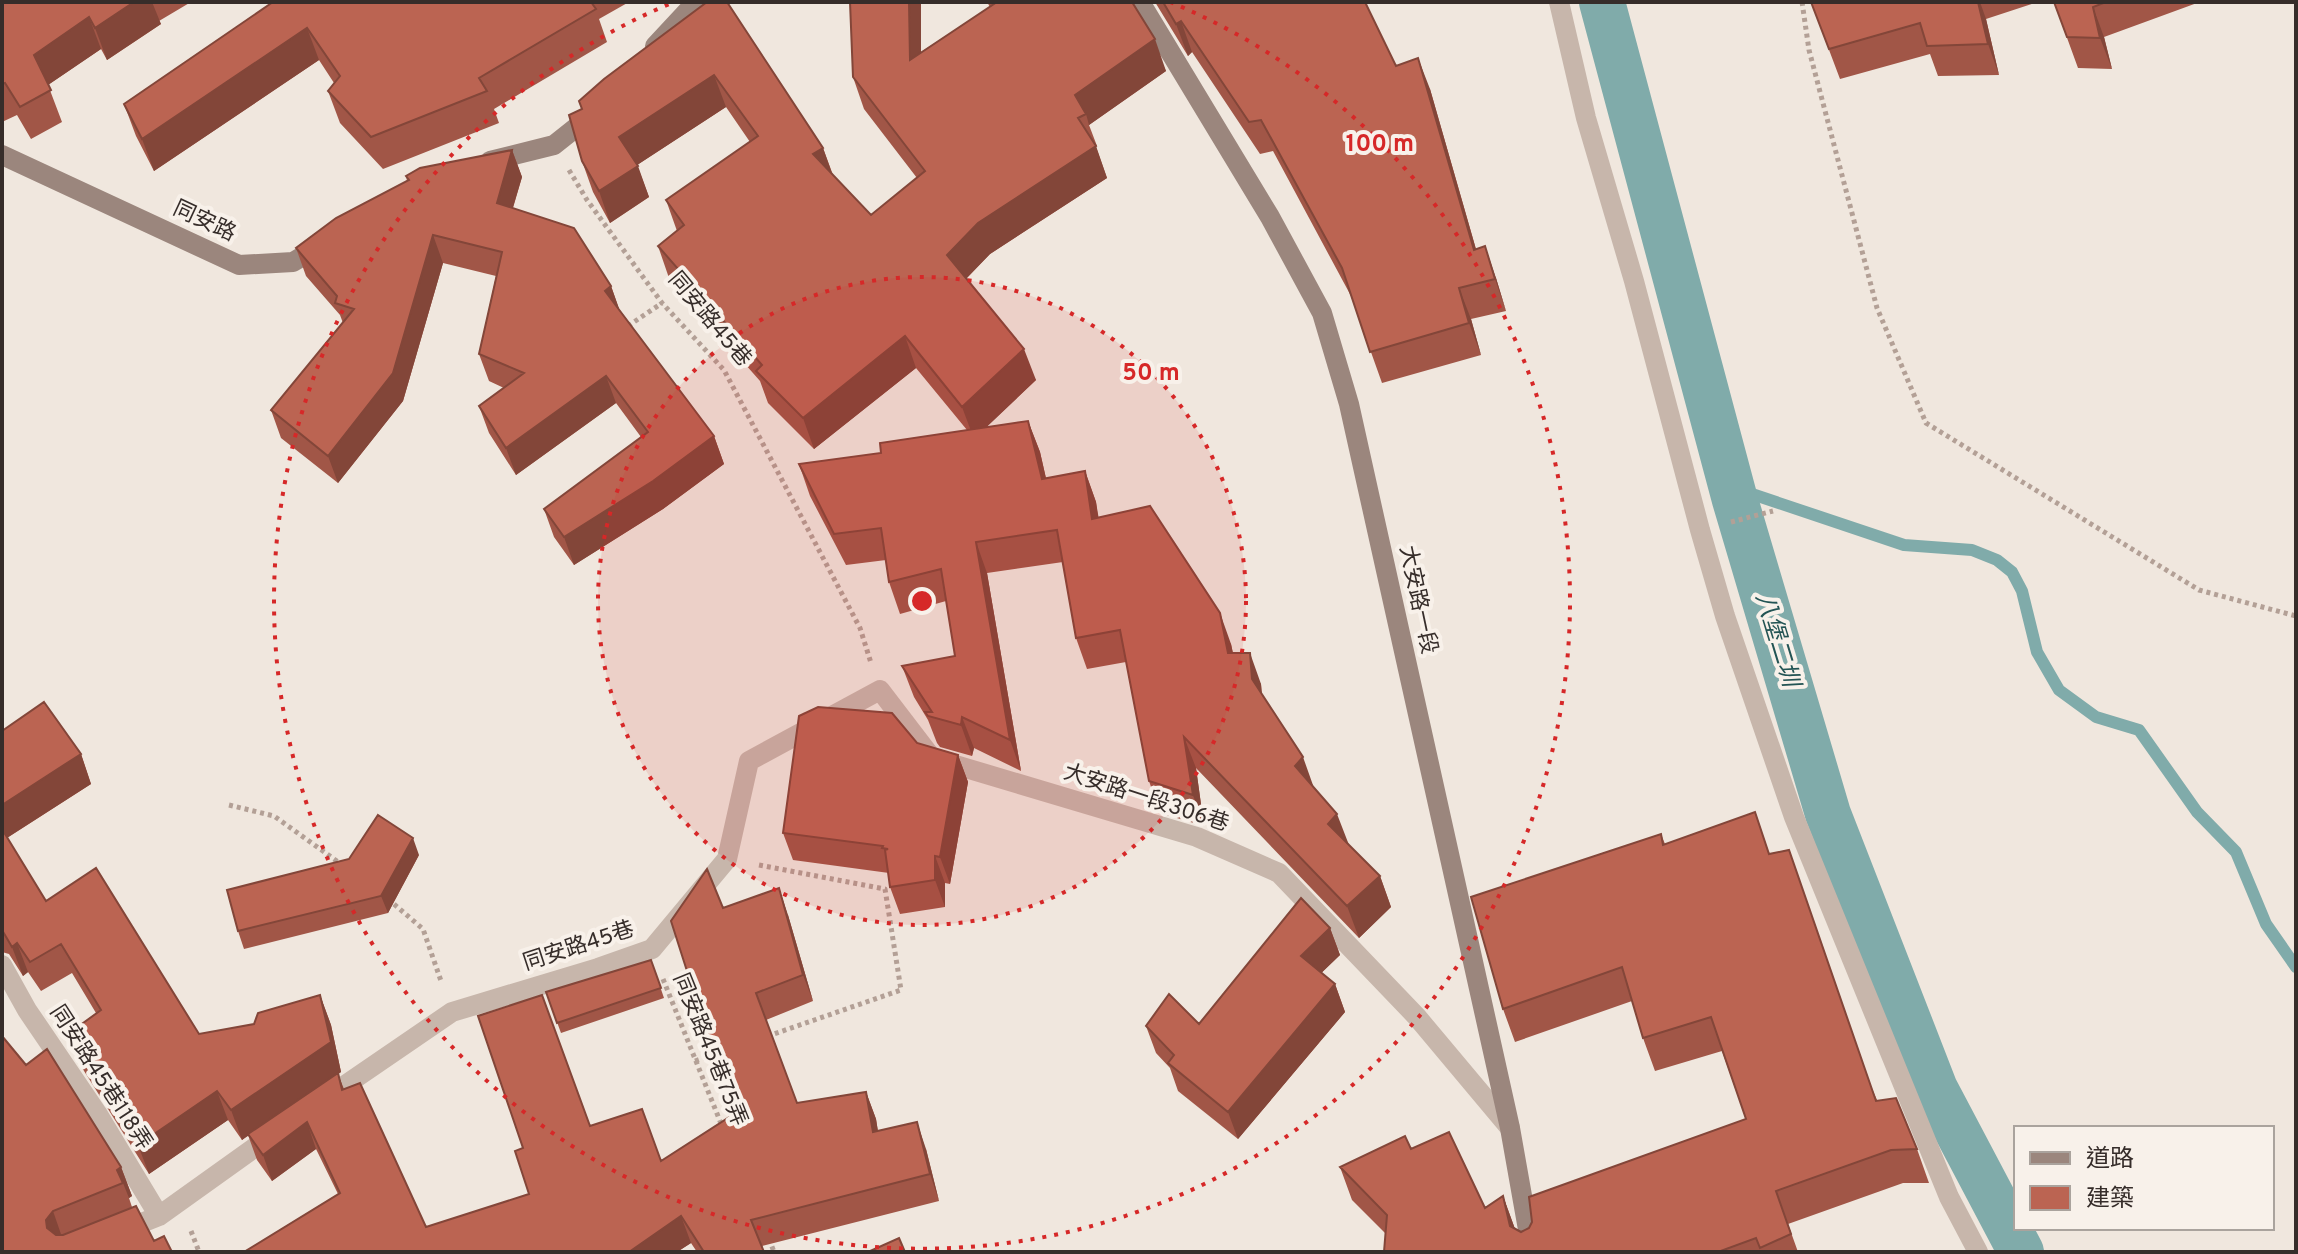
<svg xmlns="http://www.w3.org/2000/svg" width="2298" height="1254" viewBox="0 0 2298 1254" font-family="Overpass,'Noto Sans TC',sans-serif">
	<rect width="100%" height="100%" fill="#f0e7de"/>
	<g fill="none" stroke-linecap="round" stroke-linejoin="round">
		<path stroke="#80abaa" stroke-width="12" d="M1731,487l173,58 68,5 25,10 15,12 10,19 15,61 22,38 37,27 43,13 58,82 39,40 30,72 30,43"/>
		<path stroke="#80abaa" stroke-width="46" d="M1602,2l133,498 93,314 107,275 86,163"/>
		<path stroke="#b3a096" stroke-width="5" stroke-dasharray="4 4" stroke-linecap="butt" d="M1802,2l7,48 68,258 49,115 273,167 97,26
			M569,170l18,30 75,103 62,67 136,258 11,35
			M628,326l34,-23
			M1731,522l42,-11
			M229,805l45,11 67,48
			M759,865l126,24 16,101 -133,46
			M388,899l35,30 18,52
			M663,979l59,147
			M695,1061l26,-9
			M191,1231l8,21
			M769,1239l5,13"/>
		<path stroke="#c7b6ab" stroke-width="20" d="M1559,2l27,116 48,163 66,249 25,86 69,201 155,380 29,55
			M2,965l25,45 70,103 62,103
			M322,1101l130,-89 146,-44 54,-19 75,-90 22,-98 131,-71 52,68 265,79 82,36 138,144 93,111
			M69,1252l90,-36 116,-83"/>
		<path stroke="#9b867d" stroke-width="20" d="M1140,2l130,215 52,96 27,91 161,724 22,124
			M655,46l41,-44
			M2,155l237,110 54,-3 30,-18
			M490,161l64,-16 39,-31"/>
	</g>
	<path fill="#a15647" d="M2,2h189l-32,19 2,3 -54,36 -6,-11 -53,36 14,37 -31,17 -14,-24 -15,7z
		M273,2h356l-30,17 8,23 -113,67 5,14 -116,46 -43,-46 -12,-32 6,-8 -15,-23 -165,111 -18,-35 -12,-32z
		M707,2l116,146 10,27 38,40 46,-37 -53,-69 -11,-32 68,-75v50l69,-45 -3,-5h145l34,69 -77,54 8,21 -1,1 11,31 -117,76 -24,25 70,101 -50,47 42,-6 12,31 6,26 39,-7 11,31 2,16 133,126 2,9 28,31 1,11 52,93 34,57 32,31 11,31 -32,31 -163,-170 8,58 -44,-13 -11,-32 -23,-119 -39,7 -11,-31 -13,-76 -76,11 34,198 -47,-23 -2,8 -32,-9 -3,-4 -9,-23 -14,-23 -12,-31 53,-10 -9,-55 -46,13 -11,-32 -3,-22 -40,5 -36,-69 -11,-32 82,-11 86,-23 -51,-62 -102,81 -46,-46 -8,-22 -91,-103 -11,-32 19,-15 -11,-31 84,-58 -24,-35 -89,58 12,32 -39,26 -17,-31 -11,-31z
		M1155,2h210l31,64 34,23 46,160 20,29 10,33 -35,8 10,36 -99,28 -31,-87 -78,-145 -13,3 -68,-102 -4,4z
		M1811,2h227l-52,17 13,56 -61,1 -8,-22 -90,25z
		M2054,2h143v1l-93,34 8,32 -34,-1z
		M512,150l10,27 -9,31 98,78 8,23 95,127 10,28 -61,45 -89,56 -20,-28 -10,-28 97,-72 -25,-34 -100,72 -27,-42 -10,-27 25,-18 -15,-7 -10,-27 17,-78 -53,-13 -40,138 -65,82 -57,-45 -10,-28 72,-87 -3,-8 -34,-39 -10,-28 111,-67 -1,-5z
		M2,731l79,23 10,30 -84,54 39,63 153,133 55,-10 66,-29 11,30 10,47 -3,2 6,15 82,138 103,-33 61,-68 71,35 76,-49 -14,-204 65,7 25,86 -47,19 31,83 69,-11 10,27 2,12 48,18 13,52 -177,45 2,6h-67l-6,-9 -14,9h-433l94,-58 -22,-45 -44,32 -15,-21 -9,-25 -6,5 -14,-20 -79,54 -70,-111 -11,-29 28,-21 -24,-40 -31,18 -13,-19 -5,4 -14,-22 -7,-2z
		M917,743l41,12 10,27 -18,102 -5,-1v24l-45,7 -10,-27 -1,-14 -96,-13 -10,-27z
		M1661,834l4,10 105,10 107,246 40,49 12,34h-26l-115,41 10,28h-414l2,-18 -34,-34 -12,-33 71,-18 74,59 18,-12 12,33 6,3 225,-113 -24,-68 -67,20 -12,-33 -11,-37 -117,41 -12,-33z
		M419,855l-31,58 -144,36 -6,-18z
		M1330,928l10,27 -19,18 14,11 10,28 -107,127 -60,-48 -8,-23 -14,-15 -10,-27 53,-2z
		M651,960l13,38 -103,35 -15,-41z
		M26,1065l95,102 11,29 -3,2 3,9 22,34 -152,11z"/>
	<path fill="#834639" d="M134,2h18l9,22 -54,36 -12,-32z
		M909,2h12v89l-11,-31z
		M1978,2h2l6,17 13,56 -11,-31z
		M2093,7l11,30 8,32 -12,-31z
		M89,17l12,32 -56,38 -11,-32z
		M1181,21l11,31 -4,4 -12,-32z
		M307,28l12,32 -165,111 -12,-32z
		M1155,39l11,32 -77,54 -3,-11 -11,-19z
		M1418,58l12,31 55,192 -11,-31z
		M714,75l12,32 -95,62 -12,-32z
		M1096,146l11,32 -117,76 -32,33 -11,-32 31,-32z
		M823,148l11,31 -21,-25z
		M512,150l10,27 -16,53 -9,-27z
		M638,166l11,31 -39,26 -11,-32z
		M433,235l10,28 -40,138 -65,82 -10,-27z
		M1485,246l11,32 10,33 -11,-32z
		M611,286l10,28 -16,-23z
		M1459,288l12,31 10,36 -12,-32z
		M905,336l11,32 -102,81 -11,-31z
		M1024,349l12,31 -62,59 -12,-32z
		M606,376l10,27 -100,72 -10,-27z
		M1028,421l12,31 13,58 -11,-31z
		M714,436l10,28 -61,45 -89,56 -10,-28z
		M1085,471l11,31 8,48 -12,-31z
		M976,542l11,31 34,198 -11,-31z
		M1220,613l11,31 8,40 -11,-31z
		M1250,653l11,31 2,26 -11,-31z
		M962,717l12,31 -2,8 -11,-31z
		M1184,737l12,31 8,58 -11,-31z
		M81,754l10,30 -89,57v-36z
		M958,755l10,27 -18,102 -10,-27z
		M1303,757l11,31 -19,-22z
		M1337,814l12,31 -21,-21z
		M413,838l6,17 -31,58 -7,-17z
		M935,856l10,27v24l-10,-27z
		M1380,876l11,31 -32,31 -12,-32z
		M779,888l9,27 25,86 -10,-26z
		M1330,928l10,27 -29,28 -10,-27z
		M17,943l11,29 -5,4 -11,-29z
		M1335,984l10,28 -107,127 -10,-27z
		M320,995l11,30 10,47 -3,2 9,25 -5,-9 -4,-16 -96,66 -11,-30z
		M217,1091l11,29 -79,54 -11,-29z
		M866,1092l10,27 6,40 -9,-27z
		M307,1122l9,27 -44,32 -9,-26z
		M917,1122l9,27 13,52 -9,-27z
		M121,1167l11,29 -3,2 -6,-15 -6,-13z
		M1503,1196l12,33 -5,-3z
		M53,1211l10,29 -16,-12 -1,-8z
		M681,1216l10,27 -14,9h-48z"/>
	<path fill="#bb6452" stroke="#834639" stroke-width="2" d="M2,2h132l-39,26 -6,-11 -55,38 17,35 -31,17 -15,-24 -3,1z
		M273,2h318l5,7 -117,69 8,13 -116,46 -43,-46 12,-15 -33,-48 -165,111 -18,-35z
		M707,2h20l96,146 -10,6 58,61 54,-44 -72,-94 -3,-75h59l1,58 87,-58h135l23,37 -80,56 11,19 -8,4 18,28 -118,77 -31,32 77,94 -62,58 -57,-71 -102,82 -47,-47 6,-6 -104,-119 26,-21 -18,-25 92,-64 -44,-61 -95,62 19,29 -39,25 -17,-30 -13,-46 13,-6 -3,-8 25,-22z
		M1163,2h202l31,64 22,-8 56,192 11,-4 10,33 -36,9 10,35 -99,29 -28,-84 -81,-148 -12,2 -68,-101 -5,3z
		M1811,2h167l10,42 -61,2 -7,-23 -91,26z
		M2054,2h52l-13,5 7,31 -33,-1z
		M512,150l-15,53 77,25 37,58 -6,5 109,145 -61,45 -89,56 -20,-28 104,-77 -42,-56 -100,72 -27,-42 45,-33 -45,-19 23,-102 -69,-17 -40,138 -65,83 -57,-46 83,-101 -19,-6 2,-7 -41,-48 40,-30 73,-38 -3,-4 14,-8z
		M1028,421l14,58 43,-8 7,48 58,-13 70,107 8,40h22l2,26 51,78 -8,9 42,48 -9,10 52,52 -33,30 -163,-169 9,58 -44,-14 -29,-151 -44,8 -19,-108 -81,12 34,198 -48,-23 -1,8 -33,-9 -3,-4h7l-30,-46 53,-10 -14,-87 -52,13 -8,-54 -47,6 -35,-70 82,-11 -1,-10z
		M44,702l37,52 -79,51v-74z
		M818,707l74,6 25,30 41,12 -18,102 -5,-1v24l-45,7 -5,-37 3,-1 -6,-1 1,-2 -100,-13 16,-117z
		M1755,812l14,42 20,-4 87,251 20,-3 21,51 -26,1 -115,41 15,43 -31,14 -4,-10 -38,14h-334l3,-37 -47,-48 65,-31 6,13 38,-17 36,76 18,-12 7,30 11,6 8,-4 3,-6 -3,-25 217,-78 -35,-102 -68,21 -21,-71 -119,42 -32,-112 190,-63 2,11z
		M378,815l35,23 -32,58 -143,35 -11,-41 122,-31z
		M2,829l44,72 50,-33 103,166 55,-10 4,-11 62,-18 11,47 -100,68 -14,-19 -79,54 -70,-111 33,-24 -40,-66 -31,18 -13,-19 -5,4 -10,-17z
		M707,869l16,39 56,-20 24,87 -47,18 41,110 69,-11 7,40 44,-10 13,52 -179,46 13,32h-60l-23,-36 -52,36h-385l96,-59 -33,-71 -44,33 -15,-21 90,-61 4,17 18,-7 66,144 103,-33 -14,-43 8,-3 -45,-132 64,-21 48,131 52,-17 19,52 76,-49 -35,-94 -31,-97z
		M1301,898l29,30 -29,28 34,28 -107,128 -60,-49 6,-8 -28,-29 23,-32 30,30z
		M651,960l10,28 -104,35 -11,-31z
		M2,1036l24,29 21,-16 74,118 -4,3 6,13 -70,28 -7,9 1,8 9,7h7l73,-29 18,35 10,-5 8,16h-170z
		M899,1238l6,14h-37z"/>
	<circle cx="922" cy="601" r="324" fill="#d62828" fill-opacity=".12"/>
	<g fill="none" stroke="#d62828" stroke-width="4" stroke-dasharray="4 8">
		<circle cx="922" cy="601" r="324"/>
		<path d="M1170 2A648 648 0 1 1 674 2"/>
	</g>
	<g text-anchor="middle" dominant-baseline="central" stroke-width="8" stroke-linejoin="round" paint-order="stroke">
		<g font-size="22" fill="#362d2a" stroke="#f8f1ea">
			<text transform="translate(204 222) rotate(25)">同安路</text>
			<text transform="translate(709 320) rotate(50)">同安路45巷</text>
			<text transform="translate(1417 600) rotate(78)">大安路一段</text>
			<text transform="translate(1146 799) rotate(18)">大安路一段306巷</text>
			<text transform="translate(579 947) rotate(-18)">同安路45巷</text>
			<text transform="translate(709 1050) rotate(68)">同安路45巷75弄</text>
			<text transform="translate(100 1078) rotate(57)">同安路45巷118弄</text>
		</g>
		<g font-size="24" font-style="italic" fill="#235454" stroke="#f8f1ea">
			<text transform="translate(1776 640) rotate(73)">八堡二圳</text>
		</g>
	</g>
	<circle cx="922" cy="601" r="12" fill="#d62828" stroke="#f8f1ea" stroke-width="4"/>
	<g font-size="24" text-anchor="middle" font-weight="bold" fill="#d62828" stroke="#f8f1ea" stroke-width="8" stroke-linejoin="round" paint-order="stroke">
		<text x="1380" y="151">100 m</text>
		<text x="1151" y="380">50 m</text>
	</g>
	<rect width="2298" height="1254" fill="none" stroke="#362d2a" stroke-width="8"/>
	<rect x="2014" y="1126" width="260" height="104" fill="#f8f1ea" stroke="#aaa39d" stroke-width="2"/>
	<rect x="2030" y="1152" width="40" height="12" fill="#9b867d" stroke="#aaa39d" stroke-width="2"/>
	<text x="2086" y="1166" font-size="24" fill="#362d2a">道路</text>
	<rect x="2030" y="1186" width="40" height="24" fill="#bb6452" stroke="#aaa39d" stroke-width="2"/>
	<text x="2086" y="1206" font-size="24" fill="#362d2a">建築</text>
</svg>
